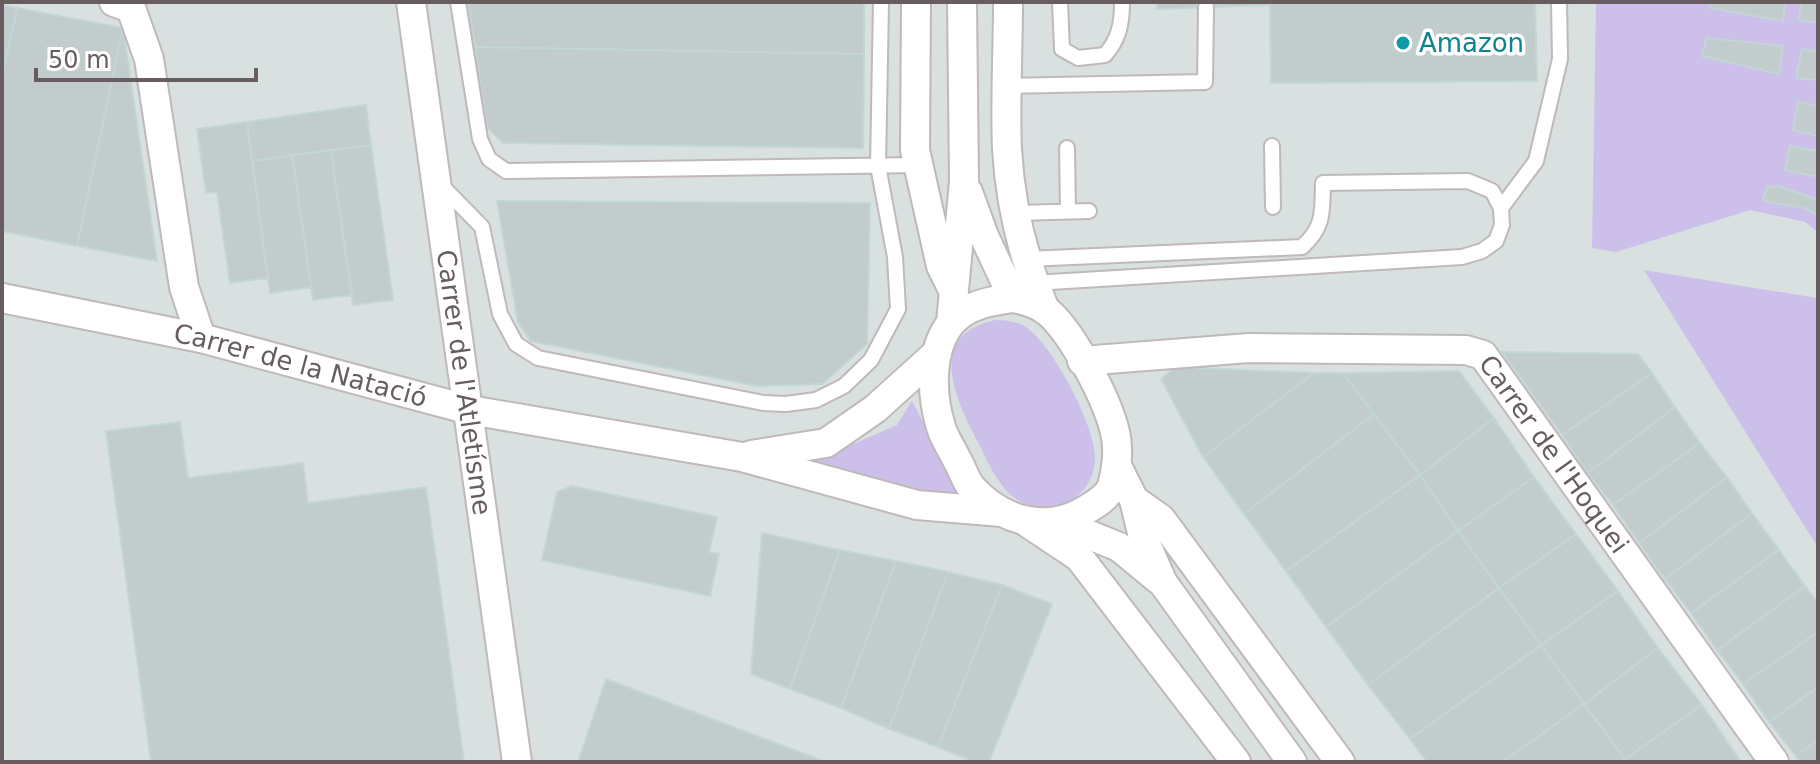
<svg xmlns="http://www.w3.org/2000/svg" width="1820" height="764" viewBox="0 0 1820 764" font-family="'DejaVu Sans',sans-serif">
	<rect width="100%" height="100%" fill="#e5f0f1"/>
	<path fill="#d8e0e0" d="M2,2h1816v296l-173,-27 173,277v214h-1816z"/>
	<path fill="#ccc0eb" d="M1596,2h222v230l-13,-10 -55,-12 -134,42 -24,-4z
		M1644,270l174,28v250z
		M995,320c10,0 20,1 29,6 27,15 72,101 71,132 0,14 -6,28 -17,37 -17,16 -42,17 -62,4 -17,-12 -28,-36 -37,-55 -22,-42 -56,-108 16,-124z
		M912,401l51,97 -168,-35 38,-10 64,-28z"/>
	<path fill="#c2cccc" stroke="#c3d6d6" stroke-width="2" d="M468,2h396v52l-389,-7z
		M1157,2h113v3l-113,4z
		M1270,2h265l2,79 -266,2z
		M1711,2h74l-2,19 -73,-13z
		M1802,2h16v21l-20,-3z
		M2,5l15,3 -15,69z
		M17,8l106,20 -46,218 -75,-15v-154z
		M123,28l34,233 -80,-15z
		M1707,38l76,8 -4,28 -77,-18z
		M475,47l389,7 -1,94 -360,-5 -16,-16z
		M1802,49l16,3v28l-22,-2z
		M1798,102l20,4v30l-25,-6z
		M366,105l5,40 -119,16 -5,-39z
		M247,122l21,156 -38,5 -13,-91 -11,1 -9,-64z
		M371,145l22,155 -40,5 -22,-155z
		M1790,146l28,5v26l-33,-7z
		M331,150l21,145 -39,5 -21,-145z
		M292,155l19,132 -41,6 -18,-132z
		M1778,186l40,14v16l-13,-8 -42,-7 4,-14z
		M497,201l373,2 -3,141 -45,40 -65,2 -226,-45 -13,-19z
		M1502,352l136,2 14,19 -90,62z
		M1175,367l139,6 -111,84 -42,-78z
		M1459,371l35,47 -74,57 -77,-102z
		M1314,373h29l31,41 -130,100 -41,-57z
		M1652,373l23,34 -87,66 -26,-38z
		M1675,407l25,36 -87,62 -25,-32z
		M1374,414l46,61 -134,96 -42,-57z
		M1494,418l40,59 -76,54 -38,-56z
		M180,422l8,56 115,-15 5,40 118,-16 38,275h-313l-45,-331z
		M1700,443l27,34 -88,66 -26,-38z
		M1420,475l38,56 -132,96 -40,-56z
		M1534,477l42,57 -77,54 -41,-57z
		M1727,477l25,36 -87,66 -26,-36z
		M572,486l145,31 -8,35 10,2 -9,42 -168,-36 15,-68z
		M1752,513l27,37 -88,63 -26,-34z
		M1458,531l41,57 -131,97 -42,-58z
		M762,533l78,17 -50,139 -39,-15z
		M1576,534l42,57 -77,54 -42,-57z
		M840,550l56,11 -55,147 -51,-19z
		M1779,550l26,36 -88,64 -26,-37z
		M896,561l52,11 -59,157 -48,-21z
		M948,572l54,13 -64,162 -49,-18z
		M1002,585l50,19 -63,158h-14l-37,-15z
		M1805,586l13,17v29l-75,52 -26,-34z
		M1499,588l42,57 -131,94 -42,-54z
		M1618,591l40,57 -74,56 -43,-59z
		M1818,632v55l-49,35 -26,-38z
		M1541,645l43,59 -82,58h-75l-17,-23z
		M1658,648l44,57 -77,54 -41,-55z
		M606,679l220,83h-248z
		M1818,687v53l-22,16 -27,-34z
		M1584,704l41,55 -5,3h-118z
		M1702,705l39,57h-113l-3,-3z
		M1818,740v22h-18l-4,-6z"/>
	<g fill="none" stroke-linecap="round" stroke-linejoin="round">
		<defs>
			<path id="service" d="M458,2l22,137 9,20 17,12 413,-6
				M1060,2l2,47 16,9 27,-3c14,-16 17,-31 17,-53
				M1008,86l197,-4 1,-75
				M1272,146l1,61
				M1067,148l1,63
				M440,184l42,43 18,87 16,30 22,14 225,45 23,1 30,-4 28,-14 27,-26 27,-51 -3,-52 -17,-91 3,-164
				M1501,208l35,-47 24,-102 -1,-57
				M1016,213l73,-2
				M1027,259l275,-12c23,-21 20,-36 21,-64l145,-2 24,10 9,17 1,17 -6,16 -14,10 -20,6 -428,26"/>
			<g id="minor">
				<path d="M114,2l17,6 18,51 35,228 17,51"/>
				<path id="s1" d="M411,2l106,760"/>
				<path d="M916,2l-1,148 26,116 11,22"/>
				<path d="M1008,2c0,49 -3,99 -1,147 3,55 17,111 38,161"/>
				<path d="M968,192l16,44 29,62"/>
				<path id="s2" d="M2,298l199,40 269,72 272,47 175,48 85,7"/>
				<path d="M1013,298c12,2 24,6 34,13 26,22 60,88 68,121 4,16 2,38 -3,54 -5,13 -21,21 -32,27 -38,20 -81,6 -109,-26 -6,-8 -9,-19 -14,-27 -5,-11 -13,-22 -16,-33 -10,-32 -12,-78 11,-105 16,-18 40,-21 61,-24z"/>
				<path d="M951,323l13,-142 -2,-179"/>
				<path id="s3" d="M1082,361l167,-13 217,2 17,5 291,407"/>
				<path d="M751,455l75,-12 49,-34 62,-56"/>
				<path d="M1117,466l17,34 9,37 20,46 129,179"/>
				<path d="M1134,500l27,19 179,243"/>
				<path d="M1058,522l61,25 40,33"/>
				<path d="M1028,523l51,34 157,205"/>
			</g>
		</defs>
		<use href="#service" stroke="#c0b8b9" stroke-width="18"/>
		<use href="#minor" stroke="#c0b8b9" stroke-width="32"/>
		<use href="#service" stroke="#fff" stroke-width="14"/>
		<use href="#minor" stroke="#fff" stroke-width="28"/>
	</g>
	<circle fill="#0f9aa8" stroke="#fff" stroke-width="3" cx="1403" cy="43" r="8"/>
	<g text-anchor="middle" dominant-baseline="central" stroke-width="7" stroke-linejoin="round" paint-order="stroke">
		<g font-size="26" fill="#0d838f" stroke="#fff" text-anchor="start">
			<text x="1419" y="43">Amazon</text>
		</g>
		<g font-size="26" fill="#675d5f" stroke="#fff">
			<text stroke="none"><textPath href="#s2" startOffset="306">Carrer de la Natació</textPath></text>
			<text stroke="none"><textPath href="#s1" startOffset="384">Carrer de l'Atletísme</textPath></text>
			<text stroke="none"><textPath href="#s3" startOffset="524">Carrer de l'Hoquei</textPath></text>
		</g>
	</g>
	<rect width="1820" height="764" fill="none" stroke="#675d5f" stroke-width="8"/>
	<path d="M36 68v12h220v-12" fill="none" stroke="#675d5f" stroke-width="4"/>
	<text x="48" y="68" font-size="24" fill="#675d5f" stroke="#ffffff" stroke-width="6" paint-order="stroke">50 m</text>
</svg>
